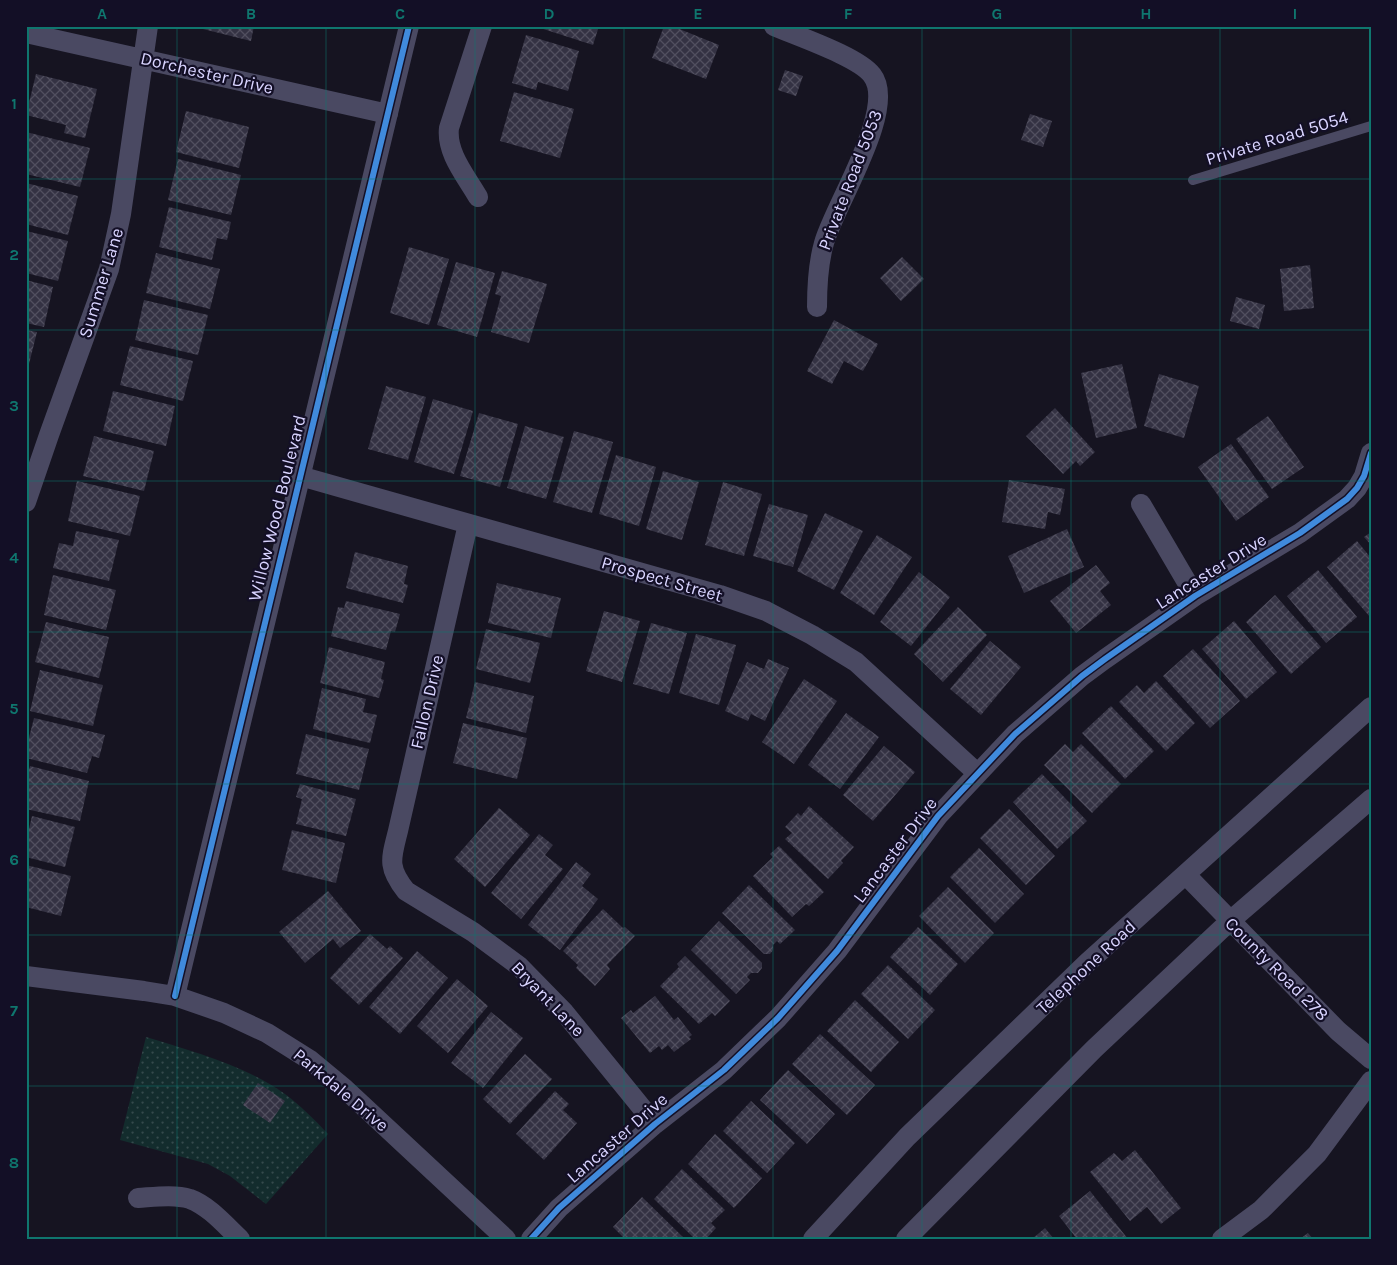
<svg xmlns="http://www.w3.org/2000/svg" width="1397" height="1265" viewBox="0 0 1397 1265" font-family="Karla,sans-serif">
	<defs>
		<pattern id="park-dots" width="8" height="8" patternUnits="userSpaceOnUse" patternTransform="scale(1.25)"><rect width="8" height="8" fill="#132c2d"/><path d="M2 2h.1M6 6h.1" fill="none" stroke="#354a4c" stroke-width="1.8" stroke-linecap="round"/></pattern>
		<pattern id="building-cross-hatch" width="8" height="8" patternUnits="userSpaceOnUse" patternTransform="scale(1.25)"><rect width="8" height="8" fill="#343243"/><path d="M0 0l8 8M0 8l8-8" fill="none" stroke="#514f5f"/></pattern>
	</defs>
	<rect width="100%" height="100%" fill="#161421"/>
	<path fill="url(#park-dots)" d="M146,1037c46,14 100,29 139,57 16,12 29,25 43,40l-62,70 -36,-28 -22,-12 -88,-24z"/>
	<path fill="url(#building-cross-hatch)" d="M191,26h63l-3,15z
		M534,26h65l-6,19z
		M664,26h8l47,19 -13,34 -54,-21z
		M526,35l53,16 -11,40 -30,-9 -2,8 -24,-7z
		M785,70l18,6 -7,20 -18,-6z
		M36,74l61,15 -12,49 -21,-5 2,-8 -40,-10z
		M514,92l60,17 -14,49 -60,-17z
		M186,111l63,16 -10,41 -63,-16z
		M1030,114l22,7 -9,26 -22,-7z
		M26,132l64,16 -10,39 -54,-13z
		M178,159l63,16 -10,40 -63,-15z
		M26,183l52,13 -10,39 -42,-11z
		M169,207l62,15 -4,18 -10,-2 -5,22 -53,-13z
		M26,231l42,10 -10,40 -32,-8z
		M409,247l40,12 -20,66 -39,-12z
		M156,253l64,16 -10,40 -64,-16z
		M902,257l22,22 -23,22 -21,-23z
		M456,262l39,11 -18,64 -40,-12z
		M1310,265l4,43 -30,3 -4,-42z
		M502,271l45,13 -18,59 -38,-11 10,-36 -6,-2z
		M26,280l27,7 -9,40 -18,-4z
		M1236,297l29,8 -6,24 -29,-8z
		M144,300l64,15 -10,40 -63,-15z
		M834,320l44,24 -15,27 -19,-10 -12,23 -25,-13z
		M26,330l11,2 -10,40h-1z
		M130,346l63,15 -10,40 -63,-16z
		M1122,364l15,64 -41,10 -15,-65z
		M1159,374l40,12 -15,52 -40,-12z
		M386,386l40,11 -18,63 -40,-11z
		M113,391l62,15 -9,40 -63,-15z
		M433,399l40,12 -19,63 -40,-12z
		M1055,408l40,44 -15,14 -4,-5 -13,13 -37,-38z
		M479,413l39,11 -18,63 -40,-11z
		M1268,416l36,51 -32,22 -36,-50z
		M525,426l39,11 -18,62 -39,-11z
		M574,431l39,11 -21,71 -39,-11z
		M94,436l60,15 -10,40 -61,-15z
		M1231,444l38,53 -33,24 -38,-54z
		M616,455l40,12 -17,59 -40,-12z
		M663,471l36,11 -17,58 -36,-11z
		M1009,480l56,9 -5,26 -12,-3 -3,17 -43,-7z
		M77,481l63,15 -10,40 -62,-15z
		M723,482l39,12 -18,62 -39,-11z
		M769,504l39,11 -15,52 -40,-11z
		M825,513l38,18 -29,59 -37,-19z
		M1067,529l17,38 -60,26 -16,-37z
		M76,531l43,9 -10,41 -56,-13 6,-25 14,3z
		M1371,532v13l-7,-8z
		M877,535l35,22 -38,58 -34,-22z
		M1357,541l14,17 -1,59 -43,-50z
		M355,552l53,14 -4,18 4,1 -5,18 -57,-15z
		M1096,565l14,18 -10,8 11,14 -35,28 -26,-32z
		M1318,570l39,47 -31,26 -39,-47z
		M919,572l31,25 -39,49 -31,-24z
		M53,575l63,15 -10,40 -62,-15z
		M497,583l64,15 -10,40 -63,-15z
		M1275,595l46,52 -30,27 -45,-52z
		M346,601l54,13 -5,18 -4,-1 -5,19 -55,-14 7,-29 6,1z
		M958,607l29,28 -44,47 -29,-28z
		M604,611l36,10 -18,61 -36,-11z
		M1234,621l43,51 -31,27 -44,-50z
		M46,622l63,15 -10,41 -64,-16z
		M651,623l36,10 -18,61 -36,-10z
		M486,629l54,14 -10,40 -54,-14z
		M696,634l40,11 -17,60 -40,-12z
		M990,641l31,26 -40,48 -31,-26z
		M329,647l56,15 -4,17 3,1 -5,18 -59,-15z
		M1193,649l47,52 -30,27 -47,-52z
		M768,659l21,9 -24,53 -14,-7 -3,7 -23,-10 22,-49 17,7z
		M40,670l63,15 -10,41 -63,-15z
		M804,679l33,22 -43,63 -32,-22z
		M1156,681l39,42 -29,28 -47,-49 18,-17 7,8z
		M475,682l59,14 -8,37 -60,-15z
		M322,688l44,11 -3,13 14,3 -7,28 -57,-14z
		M1111,706l43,45 -29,28 -43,-46z
		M846,713l33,24 -39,52 -32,-24z
		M34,718l71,17 -6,23 -7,-2 -5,17 -61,-15v-9z
		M463,723l64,15 -10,41 -64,-16z
		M306,734l63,15 -10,41 -63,-16z
		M1065,744l8,8 8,-8 40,40 -29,29 -48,-48z
		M884,746l31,26 -42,49 -30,-26z
		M30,766l59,15 -9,40 -54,-12v-28z
		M1042,774l45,47 -30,28 -44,-47z
		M300,784l56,15 -10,37 -50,-12 6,-25 -6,-2z
		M809,806l45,41 -13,14 2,2 -15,16 -43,-40 7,-6 -7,-6 13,-14 3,3z
		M499,808l31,27 -45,52 -31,-28z
		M1009,809l46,47 -29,29 -46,-47z
		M32,816l43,11 -10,40 -39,-10v-24h2z
		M292,830l53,13 -9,40 -54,-13z
		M539,834l14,11 -8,10 18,14 -42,50 -30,-26z
		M779,846l45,46 -15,14 -3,-2 -14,13 -39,-41 20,-19 -3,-3z
		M979,848l45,46 -29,29 -45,-46z
		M576,862l15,12 -9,12 16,13 -38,51 -32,-25z
		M26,865l45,11 -10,40 -35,-9z
		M749,885l46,45 -15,14 -3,-3 -4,4v5l-3,4h-6l-42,-41z
		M948,887l46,46 -29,30 -46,-47z
		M328,891l33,40 -21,17 -7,-9 -28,24 -26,-31z
		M603,909l20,19 2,-1 10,9 -28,29 3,4 -15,17 -19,-18 2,-3 -15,-14z
		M719,921l43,42v5l-4,5h-7l-4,4 3,3 -14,14 -45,-44z
		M918,927l40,37 -28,31 -40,-38z
		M370,934l17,15 3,-3 13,12 -44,47 -29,-27z
		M417,951l31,27 -48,56 -31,-27z
		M685,956l45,45 -15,15 -3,-3 -13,11 -39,-38 19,-19 -2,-3z
		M888,965l47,45 -27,29 -47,-45z
		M457,979l31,27 -40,47 -31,-27z
		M655,996l19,24 4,-3 14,18 -3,2 2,2 -17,13 -6,-7 -6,5 -3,-4 -9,7 -29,-35 10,-8 2,3z
		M855,1000l44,42 -28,30 -44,-41z
		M491,1012l32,26 -40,50 -32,-25z
		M820,1034l55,51 -28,30 -55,-51z
		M525,1054l27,25 -42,45 -27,-25z
		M788,1070l47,44 -28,30 -47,-44z
		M258,1083l27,18 -15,22 -27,-18z
		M555,1091l14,13 -6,6 14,13 -33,37 -28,-26z
		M751,1101l44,42 -28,30 -44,-42z
		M715,1134l47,44 -28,30 -46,-44z
		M1135,1150l46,58 -20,16 -14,-17 -17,14 -40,-49 24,-19 8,8z
		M682,1169l43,41 -14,13 5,5 -10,11h-11l-41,-40z
		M1090,1191l38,48h-51l-18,-23z
		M642,1197l43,42h-60l-12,-12z
		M1045,1228l9,11h-22z
		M1308,1233l5,6h-13z"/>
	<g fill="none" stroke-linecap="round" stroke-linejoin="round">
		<path stroke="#4a4962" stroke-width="10" d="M1193,180l178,-54"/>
		<path stroke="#4a4962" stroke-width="20" d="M774,26c23,10 85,31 98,49 26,33 -38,131 -48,168 -6,21 -7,42 -7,64
			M26,33l362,81
			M478,197c-12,-21 -32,-44 -29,-69l33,-102
			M300,476l420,119 46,16 46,24 44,27 121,111
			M26,502l23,-67 60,-166 12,-55 27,-188
			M1141,504l54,92
			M468,524l-70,307c-7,28 -11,36 8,60l67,41 46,34 45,46 91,112
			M1186,875l152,156 33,28
			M26,976l118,15 31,5 49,17 43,20 43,27 35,29 161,150
			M175,996l234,-970
			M138,1198c16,-1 36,-4 52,1 19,7 35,26 50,40
			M531,1239l28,-31 96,-84 69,-54 54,-52 59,-67 101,-135 77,-82 67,-58 23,-17 90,-63 105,-63 47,-34 10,-11 7,-12 7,-23
			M813,1239l94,-102 180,-174 284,-256
			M906,1239l188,-190 136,-128 141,-122
			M1222,1239l39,-29 56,-56 54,-73"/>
		<defs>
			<path id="cycleway" d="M175,996l234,-970
				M531,1239l28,-31 96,-84 69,-54 54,-52 59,-67 101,-135 77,-82 67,-58 23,-17 90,-63 105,-63 47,-34 10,-11 7,-12 7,-23"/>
		</defs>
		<use href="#cycleway" stroke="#130f26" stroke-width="9"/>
		<use href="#cycleway" stroke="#408adc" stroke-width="6"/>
	</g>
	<path fill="none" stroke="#0f766e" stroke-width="1" stroke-opacity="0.55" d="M177,26v1213M326,26v1213M475,26v1213M624,26v1213M773,26v1213M922,26v1213M1071,26v1213M1220,26v1213M26,179h1345M26,330h1345M26,481h1345M26,632h1345M26,784h1345M26,935h1345M26,1086h1345"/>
	<g text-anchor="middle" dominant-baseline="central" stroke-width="4.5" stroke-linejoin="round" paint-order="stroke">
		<g font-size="18" fill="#d9d4ff" stroke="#130f26">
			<text transform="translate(207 73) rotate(13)">Dorchester Drive</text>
			<text transform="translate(1277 138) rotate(-17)">Private Road 5054</text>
			<text transform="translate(850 180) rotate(-69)">Private Road 5053</text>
			<text transform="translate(101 283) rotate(-73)">Summer Lane</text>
			<text transform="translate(277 508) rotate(-76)">Willow Wood Boulevard</text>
			<text transform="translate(1211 571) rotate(-32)">Lancaster Drive</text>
			<text transform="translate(662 579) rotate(16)">Prospect Street</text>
			<text transform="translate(427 702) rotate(-77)">Fallon Drive</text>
			<text transform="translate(895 850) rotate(-53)">Lancaster Drive</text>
			<text transform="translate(1086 967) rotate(-43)">Telephone Road</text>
			<text transform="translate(1277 969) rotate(45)">County Road 278</text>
			<text transform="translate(548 999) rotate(46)">Bryant Lane</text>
			<text transform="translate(341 1090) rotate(40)">Parkdale Drive</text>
			<text transform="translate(617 1138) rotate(-41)">Lancaster Drive</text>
		</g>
	</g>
	<rect width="1397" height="1265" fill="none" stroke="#130f26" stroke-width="55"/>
	<rect x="28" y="28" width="1342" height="1210" fill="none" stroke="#0f766e" stroke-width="2"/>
	<g font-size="16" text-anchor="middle" font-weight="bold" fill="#0f766e">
		<text x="102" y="19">A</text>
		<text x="251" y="19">B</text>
		<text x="400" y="19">C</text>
		<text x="549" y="19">D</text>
		<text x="698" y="19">E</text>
		<text x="848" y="19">F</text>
		<text x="997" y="19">G</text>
		<text x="1146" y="19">H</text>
		<text x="1295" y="19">I</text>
		<text x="14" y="109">1</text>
		<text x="14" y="260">2</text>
		<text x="14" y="411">3</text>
		<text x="14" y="563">4</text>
		<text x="14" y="714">5</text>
		<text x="14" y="865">6</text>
		<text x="14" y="1016">7</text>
		<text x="14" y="1168">8</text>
	</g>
</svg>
